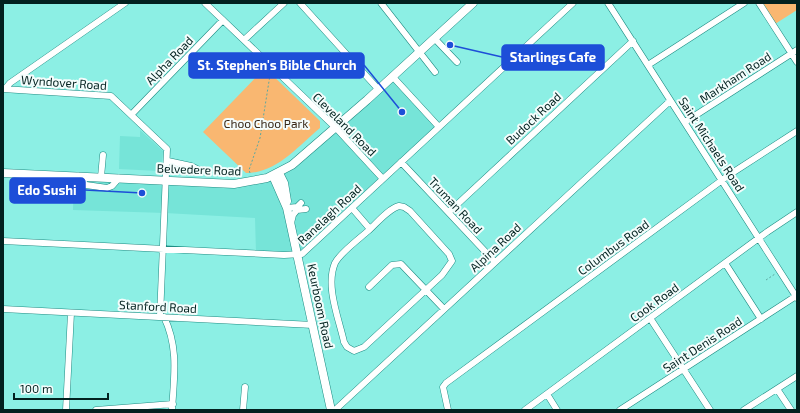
<svg xmlns="http://www.w3.org/2000/svg" width="800" height="413" viewBox="0 0 800 413" font-family="'Exo 2',sans-serif">
	<rect width="100%" height="100%" fill="#8cefe4"/>
	<path fill="#76e4d8" d="M393,77l46,50 -137,127 -46,-1 -1,-35 -90,-5 -92,-3 1,-34 160,8 39,-8z
		M140,130l23,21 -1,16 -4,4 -39,-2 1,-33 20,1z"/>
	<path fill="#f9b771" d="M762,3h35v7l-22,14z
		M265,68l55,53v7c-23,19 -43,45 -74,45l-43,-41z"/>
	<g fill="none" stroke-linecap="round" stroke-linejoin="round">
		<defs>
			<path id="minor" d="M205,3l131,125 47,51
				M300,3l79,87
				M381,3l54,69
				M608,3l189,295
				M759,3l38,59
				M435,39l22,23
				M244,40l40,-37
				M648,65l96,-62
				M393,77l46,50
				M3,89l108,7 56,53 -7,168
				M5,89l5,-6 115,-80
				M131,115l92,-95
				M685,122l112,-72
				M168,161l23,5 6,3
				M401,162l94,100
				M78,176l8,9 21,3 5,-2 7,-8
				M101,177l2,-22
				M399,206l5,1 6,4 39,43 3,7 -10,14 -78,72 -10,4 -7,-4 -3,-5c-5,-23 -19,-56 -9,-79 5,-10 24,-24 33,-32 9,-8 20,-22 31,-25z
				M287,208l10,-1 4,-4
				M352,208l18,21
				M449,212l184,-171
				M291,223l2,-8 4,-5 9,-1
				M3,241l281,14 18,-1 271,-251
				M725,263l36,56
				M369,287l23,-22 9,-1 43,45
				M3,309l310,16
				M164,317c15,31 10,60 8,93
				M650,318l60,92
				M777,389l14,21
				M547,394l10,16
				M66,410l5,-97
				M96,410l77,-6
				M243,410l2,-23
				M335,410l335,-309
				M448,410l-5,-23 3,-4 283,-208 68,-44
				M525,410l242,-178 30,-20
				M620,410l176,-114
				M744,410l53,-34"/>
			<path id="major" d="M3,173l231,11 33,-6 25,-13 75,-65 106,-97
				M279,173l5,10 3,18
				M273,176l14,32 44,202"/>
		</defs>
		<use href="#minor" stroke="#1e8c83" stroke-width="7"/>
		<use href="#major" stroke="#1e8c83" stroke-width="9"/>
		<path stroke="#5da8a0" stroke-width="1" stroke-dasharray="2 2" stroke-linecap="butt" d="M250,173l-1,-3 11,-32 10,-63
			M766,280l9,-6"/>
		<use href="#minor" stroke="#fff" stroke-width="6"/>
		<use href="#major" stroke="#fff" stroke-width="8"/>
	</g>
	<g text-anchor="middle" dominant-baseline="central" stroke-width="4" stroke-linejoin="round" paint-order="stroke">
		<g font-size="12" fill="#02211f" stroke="#f4fdfc">
			<text transform="translate(169 60) rotate(-46)">Alpha Road</text>
			<text transform="translate(735 77) rotate(-33)">Markham Road</text>
			<text transform="translate(64 82) rotate(4)">Wyndover Road</text>
			<text transform="translate(533 118) rotate(-43)">Budock Road</text>
			<text transform="translate(345 124) rotate(45)">Cleveland Road</text>
			<text transform="translate(712 144) rotate(57)">Saint Michaels Road</text>
			<text transform="translate(199 169) rotate(2)">Belvedere Road</text>
			<text transform="translate(456 205) rotate(47)">Truman Road</text>
			<text transform="translate(329 214) rotate(-43)">Ranelagh Road</text>
			<text transform="translate(495 247) rotate(-43)">Alpina Road</text>
			<text transform="translate(613 247) rotate(-36)">Columbus Road</text>
			<text transform="translate(654 302) rotate(-36)">Cook Road</text>
			<text transform="translate(158 306) rotate(3)">Stanford Road</text>
			<text transform="translate(321 306) rotate(78)">Keurboom Road</text>
			<text transform="translate(702 344) rotate(-33)">Saint Denis Road</text>
		</g>
		<g font-size="12" fill="#392818" stroke="#f4fdfc">
			<text x="266" y="123">Choo Choo Park</text>
		</g>
	</g>
	<path fill="none" stroke="#1d4ed8" stroke-width="1.5" d="M450 45L502 57M402 112L364 65M142 193L85 190"/>
	<g fill="#1d4ed8" stroke="#f4fdfc" stroke-width="1.5">
		<circle cx="450" cy="45" r="4"/>
		<circle cx="402" cy="112" r="4"/>
		<circle cx="142" cy="193" r="4"/>
	</g>
	<g fill="#1d4ed8" stroke="#1d4ed8" stroke-width="1.5">
		<rect x="502" y="45" width="102" height="25" rx="4"/>
		<rect x="189" y="53" width="175" height="25" rx="4"/>
		<rect x="10" y="178" width="75" height="25" rx="4"/>
	</g>
	<g font-size="13" text-anchor="middle" font-weight="bold" fill="#fff">
		<text x="553" y="62">Starlings Cafe</text>
		<text x="277" y="70">St. Stephen's Bible Church</text>
		<text x="47" y="195">Edo Sushi</text>
	</g>
	<rect width="800" height="413" fill="none" stroke="#02211f" stroke-width="8"/>
	<path d="M14 393v6h94v-6" fill="none" stroke="#02211f" stroke-width="2"/>
	<text x="20" y="393" font-size="12" fill="#02211f" stroke="#f4fdfc" stroke-width="3" paint-order="stroke">100 m</text>
</svg>
